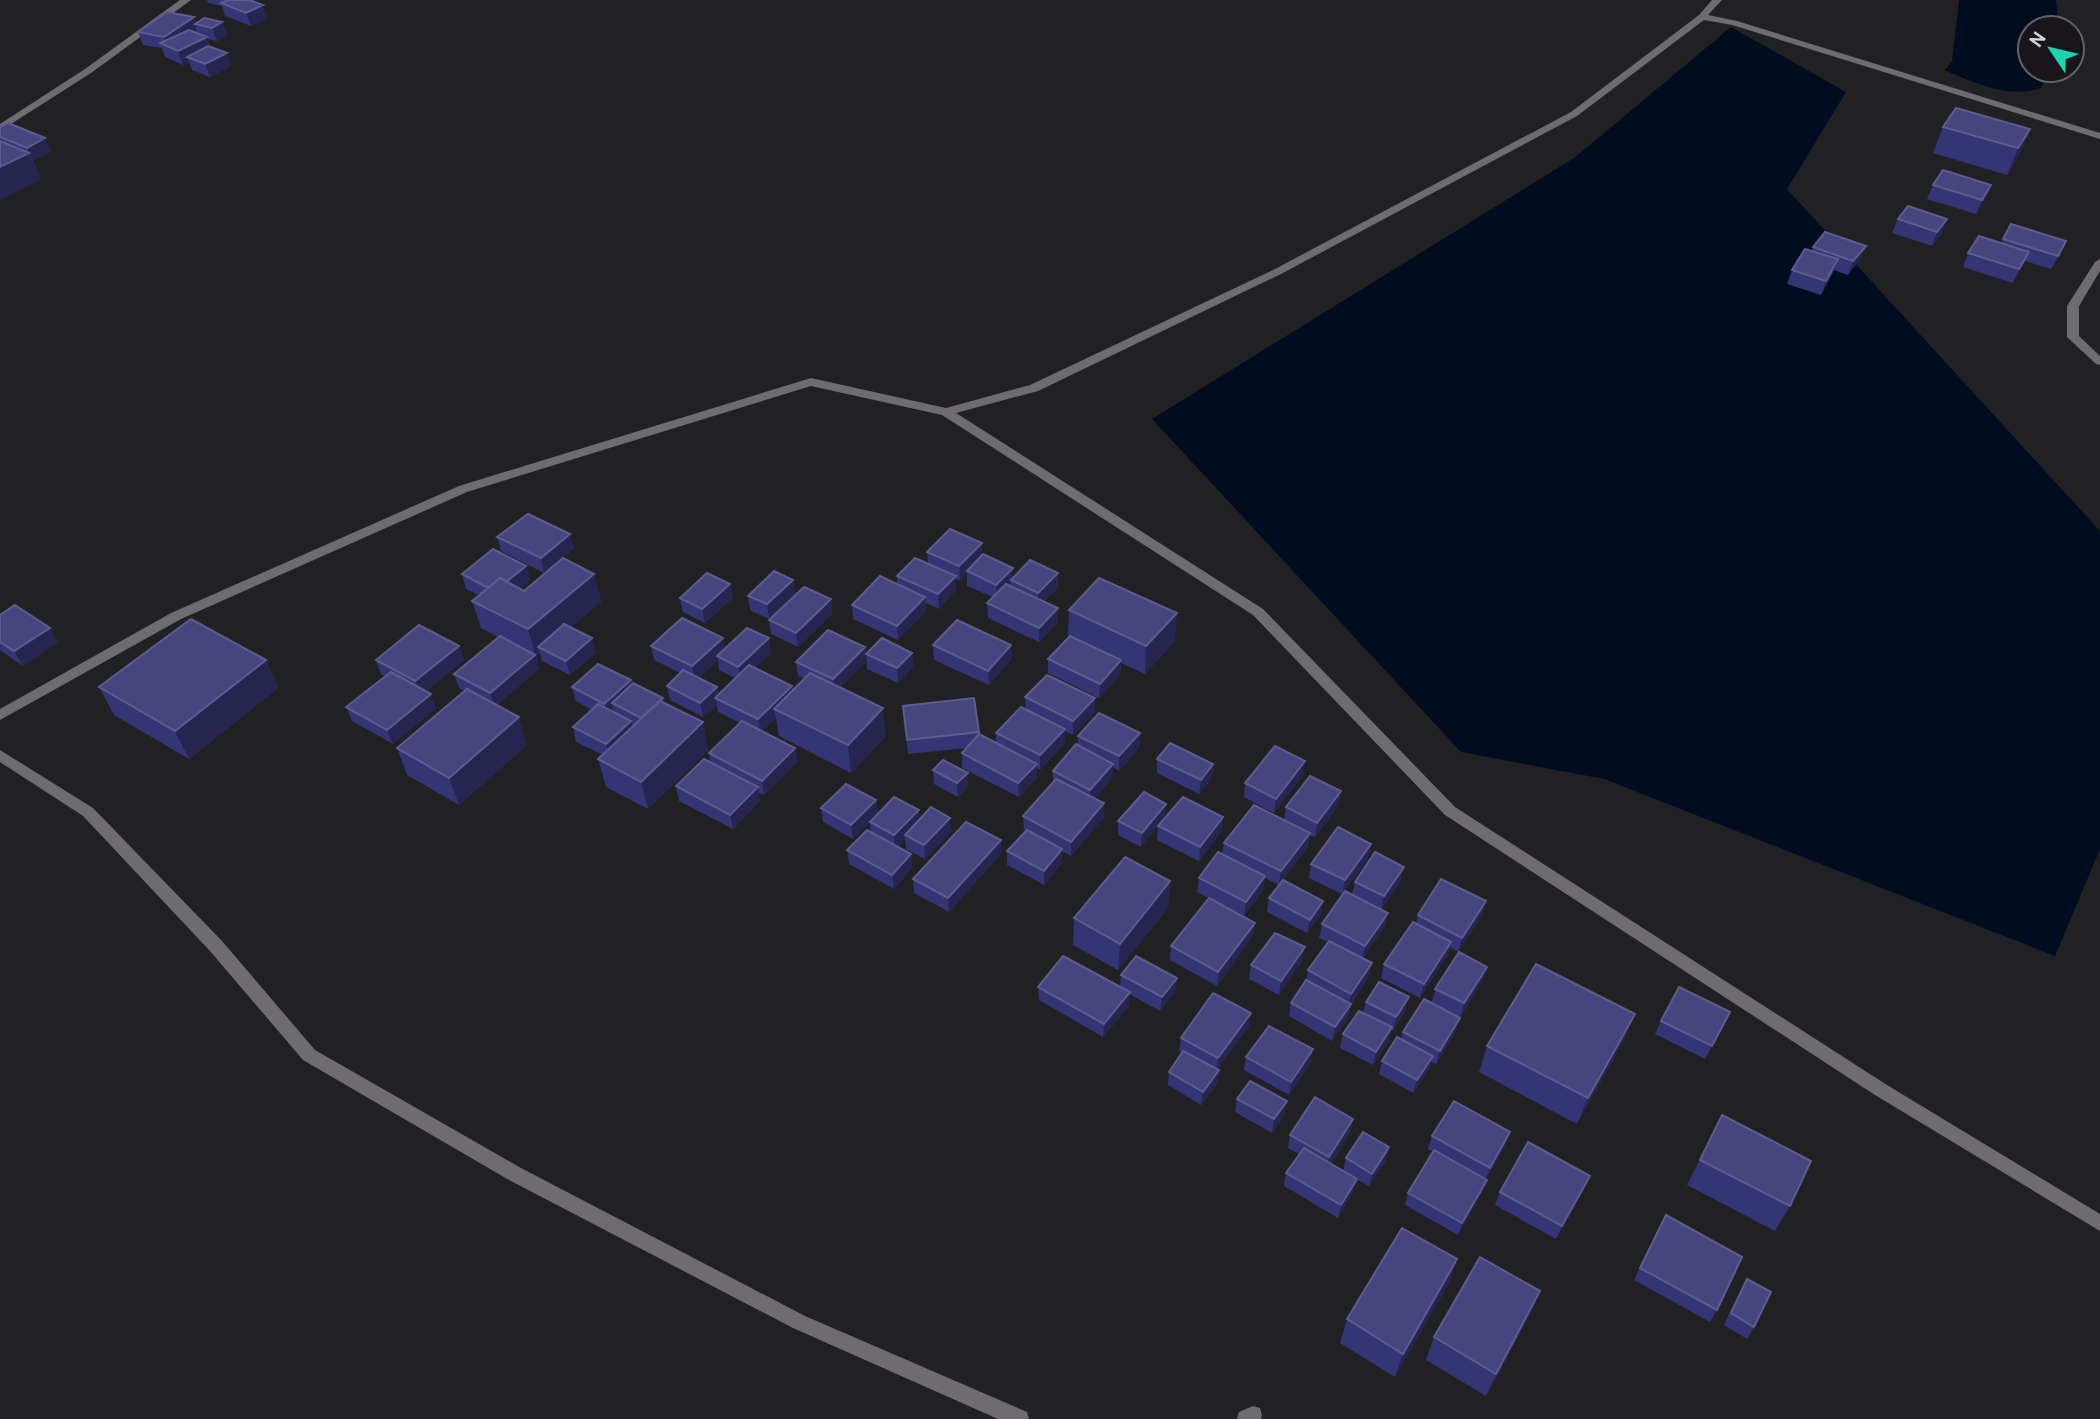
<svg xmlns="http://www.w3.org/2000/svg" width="2100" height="1419" viewBox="0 0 2100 1419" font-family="Overpass,sans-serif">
	<rect width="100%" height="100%" fill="#212023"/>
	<path fill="#000d20" d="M1959,0h97l3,28h-29v42h19l-8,18c-30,11 -68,-5 -96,-18l7,-9z
		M1731,27l115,65 -59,97 313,342v318l-45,107 -451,-177 -143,-27 -309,-333 422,-261z"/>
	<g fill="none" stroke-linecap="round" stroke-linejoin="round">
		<path fill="#6e6c6e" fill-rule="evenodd" d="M180,0h11l-100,73 -91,58v-7l85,-55z
			M1712,0h10l-14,15 29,6 363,112v6l-368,-114 -28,-5 -127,96 -296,158 -243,117 -82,22 307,196 192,198 432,278 213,129v17l-225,-136 -430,-280 -192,-200 -311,-200 -131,-29 -344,106 -286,127 -181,101v-11l171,-96 288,-127 352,-108 135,30 84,-23 243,-115 298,-158 128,-97z
			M2100,259v12l-21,35v30l21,20v9l-4,-1 -29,-27v-31l28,-44z
			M0,750l93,58 129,133 93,109 206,118 284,148 222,96 2,7h-31l-205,-91 -284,-148 -206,-120 -93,-109 -127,-135 -83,-54z
			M1253,1406l7,2 2,7 -1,4h-24l2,-7z"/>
	</g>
	<path fill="#353475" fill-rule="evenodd" d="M207,0h43l17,18 -16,8 -26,-10 -3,-10 -14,-3z
		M222,22l5,13 -10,6 -9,-2 2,7 17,7 4,13 -21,11 -18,-7 -3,-8 -6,3 -18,-8 -3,-9 -19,-3 -5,-13 58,-9z
		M0,127l51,24 -18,10 8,18 -41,21z
		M1943,127l87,2 -11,26 -12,20 -74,-22z
		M1933,185h58l-6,13 -9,16 -49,-15z
		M1898,219l44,14 -10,13 -40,-13z
		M2003,239l57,16 -9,14 -26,-8 -12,22 -50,-16 5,-14 33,-10z
		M1866,246l-6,13 -12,16 -14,-5 -13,25 -34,-11 5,-14 19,-19 2,-4z
		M497,537l77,11 -30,25 -43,-22z
		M982,543v12l31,13v9l45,10 -14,14 14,7v14l-19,20 -51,-24 -1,-15 6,-6 -26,-11v-13l-7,8 -4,-2v11l-17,19 -13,-6v8l-28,29 -45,-21 -1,-14 45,-21v-8l31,-12 -1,-12z
		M526,566l4,14 -11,9 5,2 70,-17 7,28 -30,25 21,11 4,15 -26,22 -28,-14 -2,-7 -4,3 3,12 -42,36 30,40 -68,60 -52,-30 -10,-27 67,-57 -5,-3 -5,-14 44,-37 -17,-9 -9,-27 7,-6 -13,-6 -4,-15z
		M793,580l2,14 -26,25 -19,-9 -2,-14z
		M730,584l3,14 -28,25 -22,-11 -3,-14z
		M831,599l1,15 -34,33 -27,-13 -2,-14z
		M1069,610l106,31 -30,33 -24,-11 -1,12 -21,23 -51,-25v-14l20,-22z
		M0,615l58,27 -35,24 -23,-16z
		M933,645h78l1,14 -23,26 -55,-25z
		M459,646l5,14 -38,31 10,17 -43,36 -41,-23 -6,-14 39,-31 -4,-2 -5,-14z
		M651,646l74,2 46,5 -16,14 37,19 1,4 11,-11 -6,-3 -2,-14 69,-15 1,14 -26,26 46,49 -35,37 -72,-37 -3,-18 -14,13 33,17 2,14 -33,33 -5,-2 1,8 -27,28 -54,-28 -3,-15 35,-23 -2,-10 31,-30 -22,-11 -1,-7 -14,12 -33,-17 -3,-14 13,-13 -26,-13zM718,660l1,10 16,8 -16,16 -2,-7 -19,-9z
		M912,653l1,14 -15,16 -31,-14 -1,-15z
		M266,660l12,28 -89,71 -75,-44 -15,-28z
		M632,684l31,14 1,5 39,19 5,28 -60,59 -42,-22 -8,-28 5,-4 -27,-13 -3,-15 19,-17 -16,-9 -4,-14z
		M1025,697l70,1v14l-22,23 -8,-4v12l-25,27 -3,-2v10l-18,19 -57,-29v-15l5,-5 -59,6 -5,-48 71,-8 5,36 17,9v-10l30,-23z
		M1140,733v14l-21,24 -6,-4 -1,11 -17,20 9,5v14l-33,39 -9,-5v12l-18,22 -37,-20v-14l19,-20 -2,-1 -1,-14 30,-33v-12l25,-25v-10z
		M1157,759l56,5 -1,14 -13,16 -42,-21z
		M933,770l35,17 -10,10 -24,-13z
		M1303,775l-29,38 -30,-16 1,-14z
		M876,800l2,14 -25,25 -30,-17 -2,-14z
		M1166,804l-25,43 -23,-12v-14z
		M1339,805l-24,32 -6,-2 -1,12 -25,33 40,21 -2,14 -14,18 -40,-21 2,-14 10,-13 -14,-7 -2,12 -19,26 -47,-24 2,-14 23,-24 2,-11 60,-23 2,-13z
		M919,810v9l32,13 -26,27 -19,-10 -1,-10 -7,8 13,7 1,14 -18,21 -45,-25 -2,-14 24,-18 -1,-10z
		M1158,826l64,5 -23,30 -42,-21z
		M1371,844l-3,14 -26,36 -33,-16 2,-14z
		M1001,854l-52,58 -35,-19 -1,-14z
		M1170,881l-2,27 -50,62 -45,-25 1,-27z
		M1401,881l-19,28 3,17 -22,32 9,5 -3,13 -18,28 -3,14 -16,23 -43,-25 2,-13 15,-22 2,-11 20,-28 -9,-4 3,-14 30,-29 3,-13z
		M1486,901l-4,14 -24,37 -8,-5 -3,9 -27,42 -39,-20 3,-14 32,-40 2,-9z
		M1255,923l-2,13 -36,50 -47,-26 1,-14z
		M1302,961l-23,34 -30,-16 2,-14z
		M1121,975l56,3 -2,14 -15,19 -31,-17v12l-26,31 -64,-37 -1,-13h82z
		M1483,980l-23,37 -28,-15 3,-13z
		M1366,1002l39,9 -12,20 -2,-1 -2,11 -16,24 -33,-17 3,-14 20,-21z
		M1460,1018l-4,13 -20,33 -5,-2 -2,7 -16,24 -34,-19 3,-13 19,-21 2,-8z
		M1661,1021l62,5 -18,33 -50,-25z
		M1249,1027l-32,42 2,1 -2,14 -16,21 -33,-20 1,-13 13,-20 -3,-1 2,-13z
		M1624,1040l-47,84 -98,-52 8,-26z
		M1246,1057l65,6 -22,32 -45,-25z
		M1237,1099l48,15 -13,19 -37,-21z
		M1722,1115l68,91 -15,25 -88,-46z
		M1353,1119l-3,13 -19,32 12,7 3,-13 40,2 -17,26 -13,-7 -3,13 -15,26 -54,-32 2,-13 13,-19 -11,-6 2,-13z
		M1432,1136l73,9 -19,34 -4,13 -24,43 -53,-30 3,-12 25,-41 -5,-3z
		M1590,1176l-6,13 -28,50 -61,-34 5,-13z
		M1666,1215l51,95 -7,12 -76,-42z
		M1457,1259l-8,24 -54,94 -55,-34 7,-24z
		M1747,1279l7,48 -7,12 -23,-14 16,-34z
		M1540,1291l-10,24 -44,81 -60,-36 8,-23z"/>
	<path fill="#262550" d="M263,5l4,13 -16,8 -5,-13z
		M194,17l3,8 -2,-1 2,7 -26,17 -3,-1 -4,-10z
		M222,22l5,13 -10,6 -5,-13z
		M207,37l5,13 -25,7 2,5 -6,3 -5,-14z
		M227,53l4,13 -21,11 -5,-13z
		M2030,129l-11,26 -12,20 11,-27z
		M45,138l6,13 -18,10 -6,-13z
		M29,153l12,26 -41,21v-33z
		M1991,185l-6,13 -9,16 6,-14z
		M1947,219l-5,14 -10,13 5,-14z
		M2066,241l-6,14 -9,14 7,-13z
		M1866,246l-6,13 -12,16 5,-14z
		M2029,252l-6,14 -10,17 6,-14z
		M1838,259l-5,14 -12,22 5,-14z
		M570,534l4,14 -30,25 -3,-15z
		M982,543v14l-15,14v2l-7,8 -1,-15z
		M526,566l4,14 -31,25 -5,-14z
		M1013,568v13l-2,-1v5l-14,14 -1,-14z
		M1058,573v14l-20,20v-14z
		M594,574l7,28 -57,48 -6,-3 2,7 -4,3 -8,-28z
		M956,576v14l-17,19 -1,-15z
		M793,580l2,14 -26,25 -2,-15z
		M730,584l3,14 -28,25 -3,-14z
		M925,597l1,14 -28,29 -1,-14z
		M831,599l1,15 -34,33 -2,-14z
		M1058,608v14l-19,20v-14z
		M1177,613l-2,28 -30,33 1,-28z
		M50,628l8,14 -35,24 -9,-15z
		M592,638l4,15 -26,22 -4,-14z
		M723,638l3,14 -9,4 1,4 -23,20 -3,-14z
		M769,638l2,15 -30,28 -3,-14z
		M1011,645l1,14 -23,26 -1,-14z
		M459,646l5,14 -43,36 -6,-15z
		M865,647l1,14 -32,32 -1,-14z
		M912,653l1,14 -15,16 -1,-15z
		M535,655l4,14 -44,38 -5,-14z
		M266,660l12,28 -89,71 -14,-28z
		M1121,660l-1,15 -21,23 1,-14z
		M631,680l3,15 -22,8 2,10 -6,5 -4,-14z
		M792,686l2,14 -20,9 2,9 -16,15 -2,-14z
		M717,687l3,13 -5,-2 2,7 -14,12 -3,-14z
		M431,694l5,14 -43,36 -6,-14z
		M1095,698v14l-22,23v-14z
		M883,708l3,28 -35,37 -3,-28z
		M519,717l8,28 -68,60 -10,-27z
		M631,721l4,14 -26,24 -3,-15z
		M703,722l5,28 -60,59 -7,-27z
		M1065,729v14l-25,27v-15z
		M1140,733v14l-21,24v-15z
		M795,748l2,14 -33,33 -2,-14z
		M1305,761l-2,14 -29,38 2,-14z
		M1037,764v14l-18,19 -1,-14z
		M1113,764l-1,14 -22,26v-14z
		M1213,764l-1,14 -13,16 2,-14z
		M968,773v14l-10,10 -1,-14z
		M758,787l2,14 -27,28 -3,-14z
		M1341,791l-2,14 -24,32 2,-14z
		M876,800l2,14 -25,25 -2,-14z
		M1104,803v14l-33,39v-14z
		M1166,804l-1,14 -24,29 1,-14z
		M919,810l1,14 -15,11v4l-10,10 -1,-14z
		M1223,817l-1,14 -23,30 1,-14z
		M950,818l1,14 -26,27 -1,-14z
		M1310,833l-2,14 -29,38 2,-14z
		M1001,840v14l-52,58 -1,-14z
		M1371,844l-3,14 -26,36 3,-14z
		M1062,849v14l-18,22v-14z
		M911,854l1,14 -18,21 -2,-14z
		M1404,867l-3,14 -20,29 3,-14z
		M1265,876l-2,14 -19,26 2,-14z
		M1170,881l-2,27 -50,62 2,-26z
		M1323,901l-2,14 -14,18 3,-13z
		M1486,901l-4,14 -24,37 4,-14z
		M1388,913l-3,13 -23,34 3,-14z
		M1255,923l-2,13 -36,50 1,-14z
		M1451,942l-4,14 -27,42 4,-14z
		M1305,947l-3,14 -23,34 2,-14z
		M1372,963l-3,13 -21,31 3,-13z
		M1487,967l-4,13 -23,37 4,-14z
		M1177,978l-2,14 -15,19 2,-14z
		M1130,992l-1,14 -26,31 1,-13z
		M1409,997l-4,14 -12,20 3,-14z
		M1351,1004l-3,14 -16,23 3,-14z
		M1251,1013l-2,14 -33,44 2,-13z
		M1635,1014l-11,26 -47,84 11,-26z
		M1460,1018l-4,13 -20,33 4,-13z
		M1392,1027l-3,14 -16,24 3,-13z
		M1313,1049l-2,14 -22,32 2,-13z
		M1433,1056l-4,13 -16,24 4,-13z
		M1219,1070l-2,14 -16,21 2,-13z
		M1287,1101l-2,13 -13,19 2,-14z
		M1353,1119l-3,13 -23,38 2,-13z
		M1510,1132l-5,13 -20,36 5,-13z
		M1389,1147l-3,13 -17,26 3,-12z
		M1590,1176l-6,13 -28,50 6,-13z
		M1357,1179l-4,13 -15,26 3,-13z
		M1487,1180l-5,12 -24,43 4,-12z
		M1457,1259l-8,24 -54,94 8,-23z
		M1540,1291l-10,24 -44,81 10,-22z"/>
	<path fill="#464580" stroke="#5d5c8d" stroke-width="2" d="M228,0h22l13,5 -17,8 -25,-10z
		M167,12l27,5 -30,20 -26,-5z
		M204,18l18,4 -10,6 -17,-4z
		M189,30l18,7 -29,14 -18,-8z
		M208,46l19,7 -22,11 -18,-7z
		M1956,108l74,21 -12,19 -75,-21z
		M8,123l37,15 -18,10 -27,-11v-10z
		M0,141l29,12 -29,14z
		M1943,170l48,15 -9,15 -49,-15z
		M1908,206l39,13 -10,13 -39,-13z
		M2011,224l55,17 -8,15 -55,-17z
		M1825,232l41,14 -13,15 -40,-14z
		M1979,236l50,16 -10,17 -51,-16z
		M1805,249l33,10 -12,22 -34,-11z
		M528,514l42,20 -29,24 -44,-21z
		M950,529l32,14 -23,23 -32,-14z
		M493,549l33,17 -20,16 -6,-4 -12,10 -26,-14z
		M983,554l30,14 -17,17 -29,-14z
		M563,558l31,16 -66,55 -56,-28 28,-23 24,13z
		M915,558l41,18 -18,18 -41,-18z
		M1030,560l28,13 -20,20 -27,-13z
		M774,571l19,9 -26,24 -19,-8z
		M707,573l23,11 -28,25 -22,-11z
		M880,576l45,21 -28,29 -45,-21z
		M1099,578l78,35 -31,33 -77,-36z
		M1006,584l52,24 -19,20 -52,-25z
		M804,587l27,12 -35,34 -27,-13z
		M15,605l35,23 -36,23 -14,-9v-27z
		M682,618l41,20 -31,28 -41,-20z
		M191,619l75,41 -91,71 -76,-44z
		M957,620l54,25 -23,26 -55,-26z
		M564,624l28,14 -26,23 -28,-14z
		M419,625l40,21 -44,35 -39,-21z
		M747,628l22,10 -31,29 -21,-11z
		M828,630l37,17 -32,32 -37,-17z
		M500,636l35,19 -45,38 -36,-19z
		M1070,636l51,24 -21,24 -52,-25z
		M882,638l30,15 -15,15 -31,-14z
		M598,664l33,16 -27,24 -32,-17z
		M749,665l43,21 -34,33 -43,-21z
		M683,670l34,17 -17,16 -33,-17z
		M391,672l40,22 -44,36 -41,-23z
		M810,673l73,35 -35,37 -74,-36z
		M1047,675l48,23 -22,23 -48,-24z
		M633,683l30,15 -22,20 -29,-15z
		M467,689l52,28 -70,61 -52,-30z
		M974,698l5,34 -72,8 -4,-34z
		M660,701l43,21 -62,60 -43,-23z
		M598,704l33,17 -25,23 -33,-17z
		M1021,707l44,22 -25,26 -44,-22z
		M1099,713l41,20 -21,23 -41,-20z
		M742,721l53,27 -33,33 -53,-28z
		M979,734l58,30 -19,19 -56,-30z
		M1170,743l43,21 -12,16 -44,-21z
		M1076,744l37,20 -23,26 -37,-19z
		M1275,746l30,15 -29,38 -31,-16z
		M704,759l54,28 -28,28 -54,-29z
		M943,760l25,13 -11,10 -24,-13z
		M1310,776l31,15 -24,32 -31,-16z
		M1056,779l48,24 -33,39 -48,-26z
		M846,784l30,16 -25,25 -30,-17z
		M1144,792l22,12 -24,29 -24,-12z
		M894,797l25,13 -25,25 -24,-13z
		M1183,797l40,20 -23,30 -42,-21z
		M1254,805l56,28 -29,38 -57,-28z
		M931,807l19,11 -26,27 -19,-10z
		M966,822l35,18 -53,58 -35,-19z
		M1338,827l33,17 -26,36 -34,-16z
		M867,830l44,24 -19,21 -45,-25z
		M1027,830l35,19 -18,22 -37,-20z
		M1218,852l47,24 -19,26 -47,-24z
		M1375,852l29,15 -20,29 -29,-14z
		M1125,857l45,24 -50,63 -46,-26z
		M1441,879l45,22 -24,37 -44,-23z
		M1283,880l40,21 -13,19 -41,-22z
		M1345,891l43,22 -23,33 -43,-22z
		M1209,898l46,25 -37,49 -47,-26z
		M1413,922l38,20 -27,42 -40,-20z
		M1275,933l30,14 -24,34 -30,-16z
		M1329,941l43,22 -21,31 -43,-24z
		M1459,952l28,15 -23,36 -29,-14z
		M1063,956l67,36 -26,32 -66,-37z
		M1136,956l41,22 -15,19 -41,-22z
		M1536,964l99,50 -47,84 -101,-52z
		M1306,980l45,24 -16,23 -44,-24z
		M1379,982l30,15 -13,20 -30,-15z
		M1679,987l51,25 -18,34 -51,-25z
		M1213,993l38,20 -33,45 -37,-20z
		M1424,999l36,19 -20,33 -37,-19z
		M1359,1011l33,16 -16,25 -33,-18z
		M1269,1026l44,23 -22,33 -45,-25z
		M1397,1037l36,19 -16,24 -35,-19z
		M1183,1051l36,19 -16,22 -34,-20z
		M1250,1081l37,20 -13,18 -37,-20z
		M1315,1097l38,22 -24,38 -39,-22z
		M1454,1101l56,31 -20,36 -58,-32z
		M1722,1115l89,46 -21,45 -90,-46z
		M1363,1132l26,15 -17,27 -26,-16z
		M1528,1142l62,34 -28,50 -62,-34z
		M1304,1148l53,31 -16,26 -55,-32z
		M1434,1150l53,30 -25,43 -54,-30z
		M1666,1215l76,42 -25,53 -77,-42z
		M1402,1228l55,31 -54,95 -56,-35z
		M1480,1257l60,34 -44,83 -62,-37z
		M1747,1279l24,13 -17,35 -23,-14z"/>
	<g transform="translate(2051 49) rotate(305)"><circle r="33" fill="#18161a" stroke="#646265" stroke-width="2"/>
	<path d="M0-5L12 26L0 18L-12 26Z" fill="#1bd5b1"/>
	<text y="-10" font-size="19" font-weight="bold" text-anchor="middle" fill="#d5d4d6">N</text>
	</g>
</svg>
